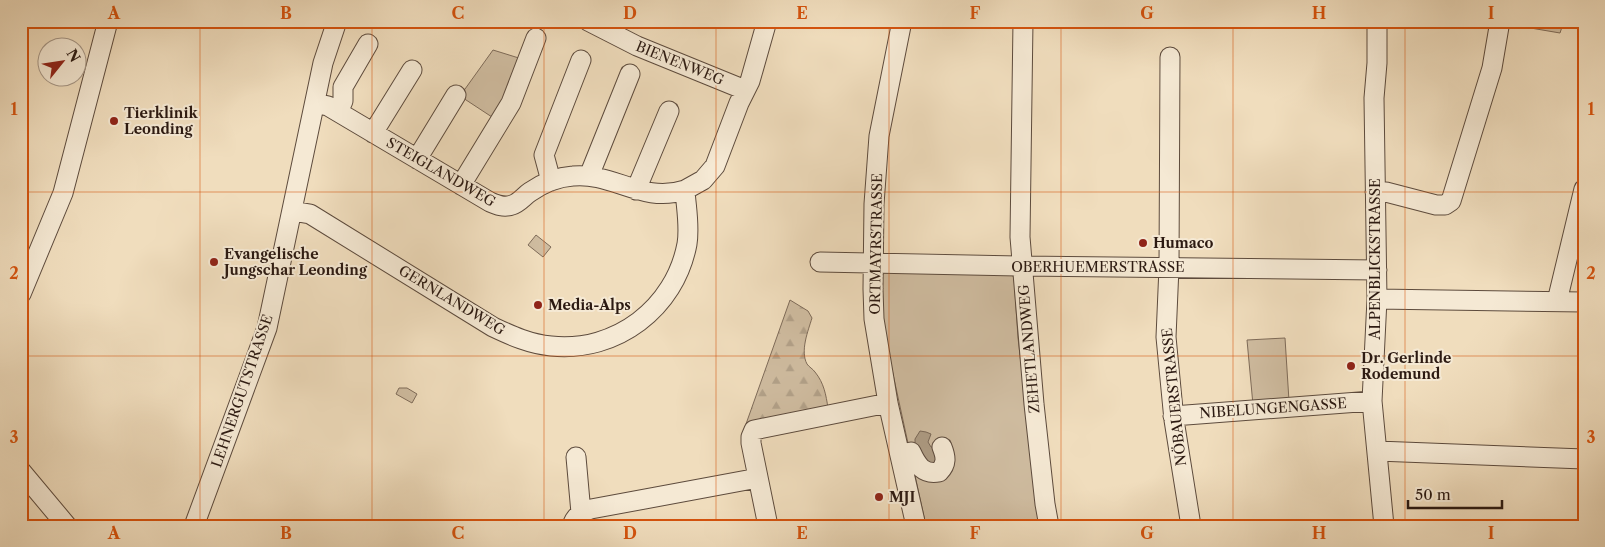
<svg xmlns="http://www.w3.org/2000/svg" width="1605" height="547" viewBox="0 0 1605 547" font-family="'Libre Caslon Text',serif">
	<defs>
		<pattern id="grass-dots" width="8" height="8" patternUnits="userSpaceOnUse" patternTransform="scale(1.25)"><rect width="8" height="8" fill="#cfbca0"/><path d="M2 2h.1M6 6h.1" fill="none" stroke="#b2a189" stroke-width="1.8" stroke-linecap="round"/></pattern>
		<pattern id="forest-firs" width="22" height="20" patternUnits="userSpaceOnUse" patternTransform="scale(1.25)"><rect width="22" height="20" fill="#cfbca0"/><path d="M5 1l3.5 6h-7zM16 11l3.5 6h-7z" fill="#b2a189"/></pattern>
	</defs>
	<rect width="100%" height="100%" fill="#f0ddbd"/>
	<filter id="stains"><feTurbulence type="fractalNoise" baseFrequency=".004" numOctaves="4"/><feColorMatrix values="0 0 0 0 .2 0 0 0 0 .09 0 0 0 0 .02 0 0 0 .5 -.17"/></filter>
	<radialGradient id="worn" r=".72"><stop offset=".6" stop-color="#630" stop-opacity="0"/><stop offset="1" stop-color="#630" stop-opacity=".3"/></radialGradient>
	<path fill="url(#grass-dots)" stroke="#7e6b59" d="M1508,21h56l-4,12 -53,-9z"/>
	<path fill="url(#forest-firs)" stroke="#7e6b59" d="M790,300l18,11 4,7c-4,13 -12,33 -5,46 2,3 6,5 8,8 9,11 11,23 13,36l-80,18 -2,-2z"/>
	<path fill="#cfbca0" stroke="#7e6b59" d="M493,50l29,9 -27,60 -35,-23z
		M536,235l15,12 -8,10 -15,-12z
		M887,271l120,1 7,5 4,61 22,188h-114l-40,-184c-2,-13 -8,-54 -4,-65 1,-4 2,-4 5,-6z
		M1285,338l4,63 -36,4 -6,-65z
		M399,388h8l10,6 -5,9 -16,-9z"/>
	<path fill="#ad9b83" stroke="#796756" d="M920,431l6,1 5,2 -3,8 3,5 5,1 4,7 -8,13 -17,-20v-9z"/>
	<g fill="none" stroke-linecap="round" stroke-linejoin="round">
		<defs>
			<path id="minor" d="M588,21l49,25 108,44
				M902,21l-23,115 -5,68 -1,85 1,30 14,84 28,123
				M1023,21l-3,216 14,167 11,100 4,22
				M1377,21v42l-3,35 3,201 -5,102 12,125
				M1170,57l-1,210 -3,70 8,83 17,106
				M315,103l13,3 162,96c7,3 14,6 22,3 7,-2 12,-9 18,-13 13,-9 28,-15 43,-16 40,-4 69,28 112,14
				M338,112l5,-11v-14l25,-43
				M373,133l39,-63
				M417,159l39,-64
				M589,176l41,-102
				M551,181l-7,-26 37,-95
				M461,185l50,-82 25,-65
				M636,190l33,-79
				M1375,192h11l50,13h9l6,-4 41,-133 8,-47
				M292,211l18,3 183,113c19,9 37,17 58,19 65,7 124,-38 136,-102 3,-18 -1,-37 -2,-54l18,-10 12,-14 24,-63 11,-22 17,-60
				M820,262l202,4 355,4
				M21,294l42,-101 45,-172
				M1377,299l207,3
				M1559,302v-9l25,-104
				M1173,416l199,-15
				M1377,451l207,8
				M900,454l11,-2c6,13 12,23 28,20 8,-8 7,-15 3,-25
				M576,457l5,56
				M21,471l46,55
				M194,526l73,-198 56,-265 14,-42
				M572,526c3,-10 9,-14 19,-17l167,-31
				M768,526l-17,-83v-6l3,-7 134,-27"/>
		</defs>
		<use href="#minor" stroke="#5d4b3d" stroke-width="21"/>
		<use href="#minor" stroke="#f5e9d4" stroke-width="19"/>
	</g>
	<path fill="none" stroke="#d5530d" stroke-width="1" stroke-opacity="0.55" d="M200,21v505M372,21v505M544,21v505M716,21v505M889,21v505M1061,21v505M1233,21v505M1405,21v505M21,192h1563M21,356h1563"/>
	<g fill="#8f2418" stroke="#f5e9d4" stroke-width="2">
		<circle cx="114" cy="121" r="5"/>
		<circle cx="1143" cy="243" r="5"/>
		<circle cx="214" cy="262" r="5"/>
		<circle cx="538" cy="305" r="5"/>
		<circle cx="1351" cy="366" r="5"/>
		<circle cx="879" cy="497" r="5"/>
	</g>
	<g text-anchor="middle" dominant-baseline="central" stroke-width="4" stroke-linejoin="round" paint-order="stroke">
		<g font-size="14" fill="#2c1a12" stroke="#f5e9d4">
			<text transform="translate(680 63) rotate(22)">BIENENWEG</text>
			<text transform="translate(441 172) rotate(30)">STEIGLANDWEG</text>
			<text transform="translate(876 244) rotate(-89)">ORTMAYRSTRASSE</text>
			<text transform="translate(1375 259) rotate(-90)">ALPENBLICKSTRASSE</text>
			<text x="1098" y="267">OBERHUEMERSTRASSE</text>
			<text transform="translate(452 300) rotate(31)">GERNLANDWEG</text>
			<text transform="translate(1029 349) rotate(-95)">ZEHETLANDWEG</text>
			<text transform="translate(242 391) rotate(-71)">LEHNERGUTSTRASSE</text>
			<text transform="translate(1174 397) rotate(-96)">NÖBAUERSTRASSE</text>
			<text transform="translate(1273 408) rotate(-4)">NIBELUNGENGASSE</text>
		</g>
		<g font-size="14" font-weight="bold" fill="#2c1a12" stroke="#f5e9d4" text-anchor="start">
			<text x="124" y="113">Tierklinik<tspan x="124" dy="16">Leonding</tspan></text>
			<text x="1153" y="243">Humaco</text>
			<text x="224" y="254">Evangelische<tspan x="224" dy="16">Jungschar Leonding</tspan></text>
			<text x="548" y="305">Media-Alps</text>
			<text x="1361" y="358">Dr. Gerlinde<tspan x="1361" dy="16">Rodemund</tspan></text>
			<text x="889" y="497">MJI</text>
		</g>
	</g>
	<rect width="1605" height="547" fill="none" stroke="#f0ddbd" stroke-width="55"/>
	<g transform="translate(62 62) rotate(60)"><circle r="24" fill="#f5e9d4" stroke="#a59686"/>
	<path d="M0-4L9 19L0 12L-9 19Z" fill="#8f2418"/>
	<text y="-8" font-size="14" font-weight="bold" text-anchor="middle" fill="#2c1a12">N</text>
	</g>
	<path d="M1408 500v8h94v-8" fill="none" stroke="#2c1a12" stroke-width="2.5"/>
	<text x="1415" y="500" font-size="15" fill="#2c1a12" stroke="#f5e9d4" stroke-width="4" paint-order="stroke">50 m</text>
	<rect x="28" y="28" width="1550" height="492" fill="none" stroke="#d5530d" stroke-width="2"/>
	<g font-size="16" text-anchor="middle" font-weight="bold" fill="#d5530d">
		<text x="114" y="19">A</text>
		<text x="286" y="19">B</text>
		<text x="458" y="19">C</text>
		<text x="630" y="19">D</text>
		<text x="802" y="19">E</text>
		<text x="975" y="19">F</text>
		<text x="1147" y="19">G</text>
		<text x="1319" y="19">H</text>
		<text x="1491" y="19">I</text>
		<text x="14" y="115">1</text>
		<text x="1591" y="115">1</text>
		<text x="14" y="279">2</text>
		<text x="1591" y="279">2</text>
		<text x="14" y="443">3</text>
		<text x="1591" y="443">3</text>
		<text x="114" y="539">A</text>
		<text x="286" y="539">B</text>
		<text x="458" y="539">C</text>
		<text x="630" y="539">D</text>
		<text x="802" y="539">E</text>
		<text x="975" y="539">F</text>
		<text x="1147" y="539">G</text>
		<text x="1319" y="539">H</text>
		<text x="1491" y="539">I</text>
	</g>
	<rect width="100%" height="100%" filter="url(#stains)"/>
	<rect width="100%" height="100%" fill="url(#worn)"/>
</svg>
